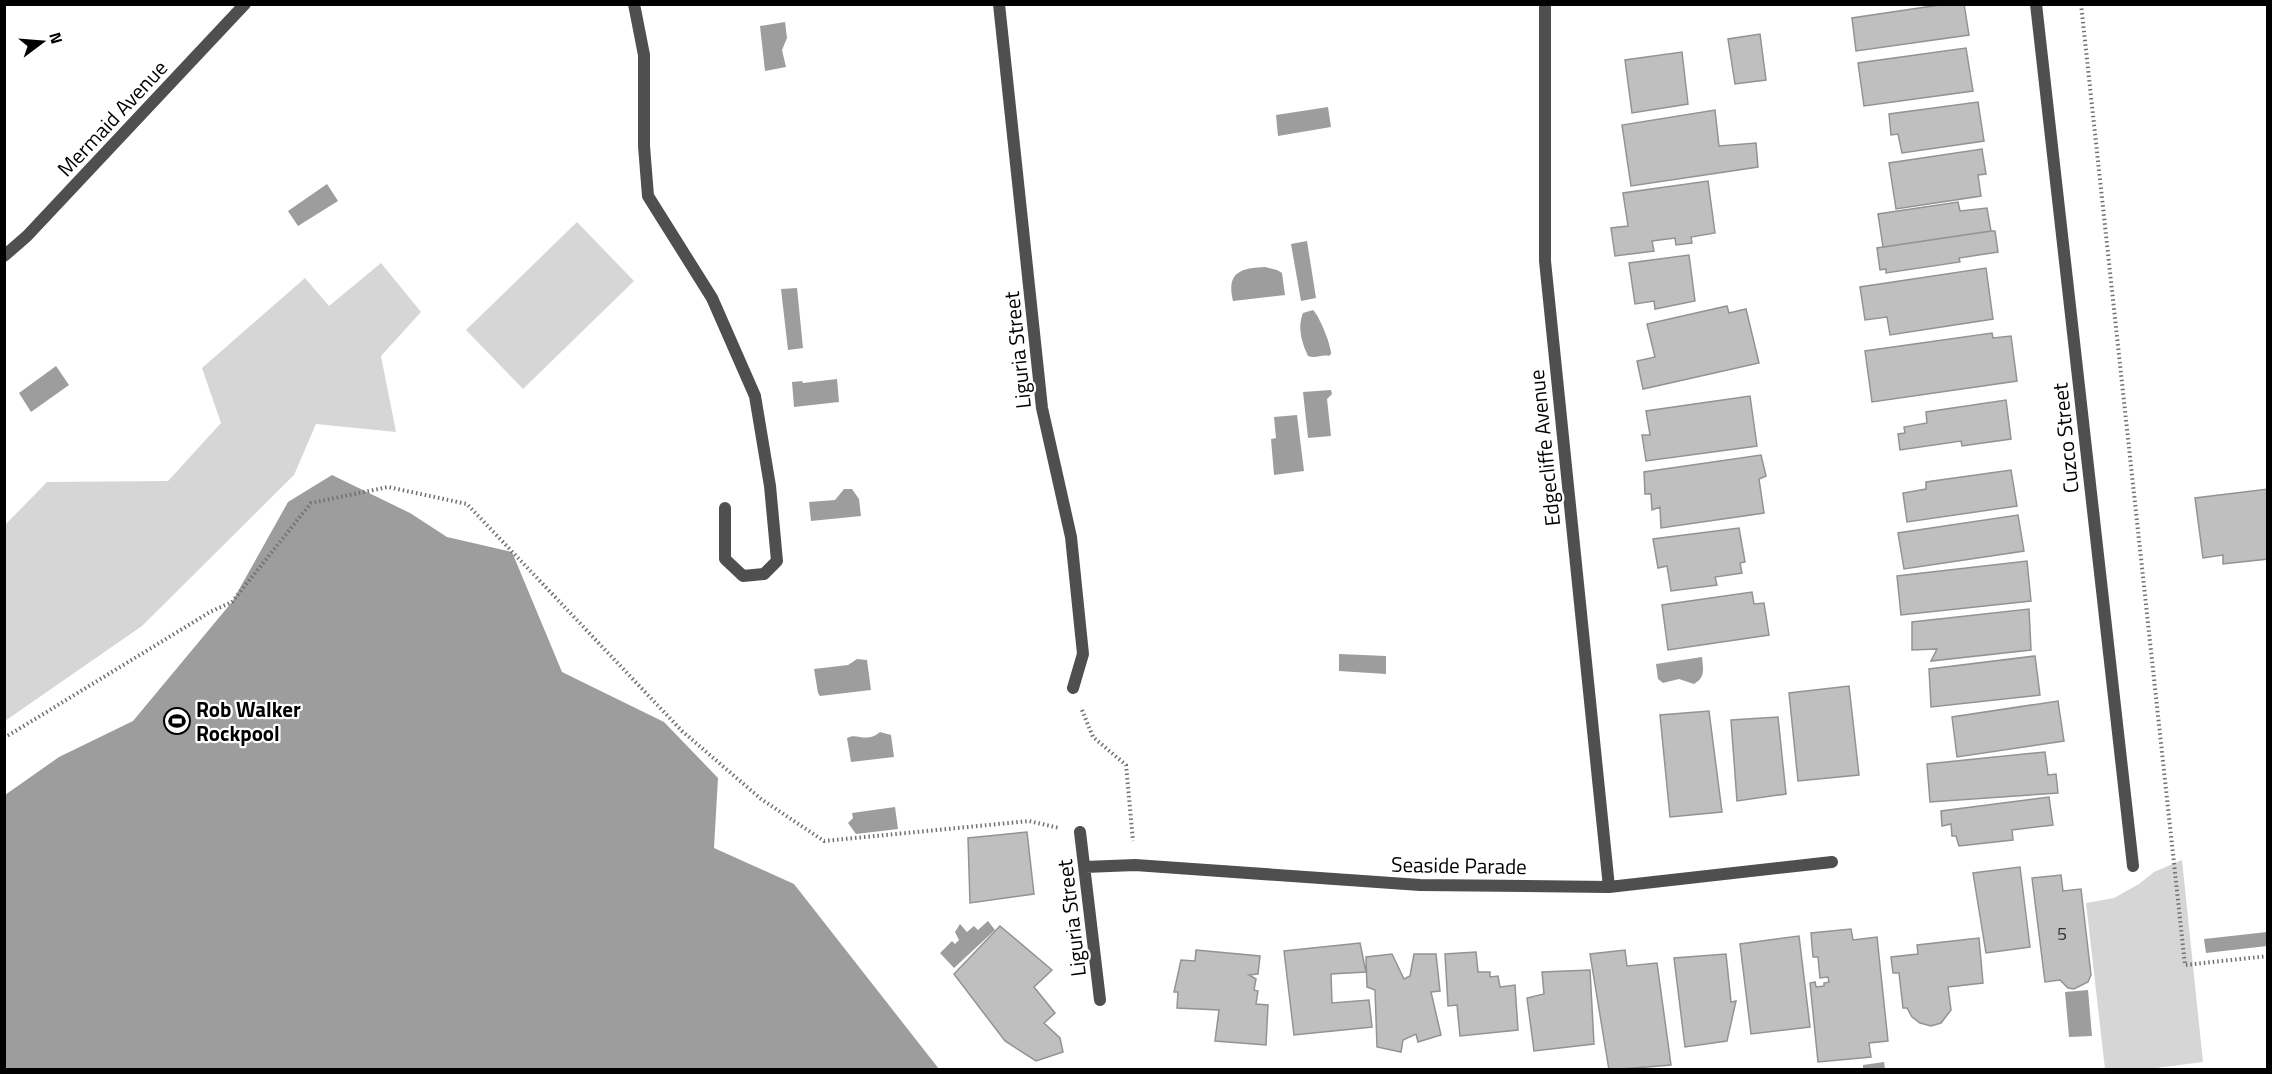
<svg xmlns="http://www.w3.org/2000/svg" width="2272" height="1074" viewBox="0 0 2272 1074" font-family="'Titillium Web',sans-serif">
	<rect width="100%" height="100%" fill="#fff"/>
	<path fill="#d6d6d6" d="M577,222l57,59 -111,108 -57,-59z
		M381,263l40,49 -40,44 15,76 -80,-8 -22,51 -152,151 -137,95v-196l42,-43 121,-1 53,-58 -19,-55 103,-90 24,28z
		M2182,860l21,202 -55,7h-43l-19,-166 28,-5 25,-14 15,-12z"/>
	<path fill="#9d9d9d" d="M785,22l2,16 -5,12 4,17 -21,4 -5,-45z
		M1328,107l3,20 -53,9 -2,-21z
		M327,184l11,17 -40,25 -10,-15z
		M1307,241l9,57 -15,3 -10,-57z
		M1265,267l12,3 5,3 3,22 -52,6c-7,-29 8,-33 32,-34z
		M797,288l6,60 -15,2 -7,-61z
		M1313,310c6,5 19,37 18,44l-2,2c-8,-2 -13,3 -21,0 -6,-13 -11,-28 -5,-43z
		M56,366l13,19 -38,27 -12,-19z
		M837,379l2,23 -45,5 -2,-25 10,-1 1,2z
		M1331,390l1,4 -5,5 4,37 -23,2 -5,-46z
		M1297,415l7,56 -30,4 -3,-36 5,-1 -2,-21z
		M332,475l78,38 37,24 65,15 50,120 102,50 54,56 -4,70 80,36 145,185h-934v-274l54,-38 74,-36 99,-119 56,-100z
		M844,489h8l7,10 2,17 -50,5 -2,-19 26,-2z
		M1339,654l47,2v18l-47,-3z
		M1702,657c1,12 4,20 -8,27l-15,-5 -16,4 -5,-4 -2,-15z
		M857,659l10,1 4,30 -51,6 -2,-3 -4,-24 34,-4z
		M880,732l11,3 3,22 -43,5 -4,-24c10,-6 19,6 33,-6z
		M895,807l3,22 -42,5 -8,-11 5,-5 -1,-5z
		M988,921l7,9 -41,38 -14,-15 12,-12 3,3 4,-4 -4,-8 5,-8 7,8 7,-6 4,4z
		M2267,932v14l-61,7 -2,-14z
		M2088,990l4,46 -23,1 -4,-45z
		M1884,1062l1,7h-22v-4z"/>
	<path fill="#bfbfbf" stroke="#939393" stroke-width="1.5" d="M1946,4h18l5,31 -113,16 -4,-33z
		M1760,34l6,46 -31,4 -7,-45z
		M1966,48l7,43 -109,15 -6,-43z
		M1682,52l6,52 -56,9 -7,-53z
		M1978,102l6,39 -82,12 -4,-19 -7,1 -2,-21z
		M1715,110l4,36 37,-3 2,24 -127,19 -9,-61z
		M1982,149l4,25 -8,1 3,21 -85,13 -7,-46z
		M1708,181l7,52 -24,4 1,6 -16,2 -1,-7 -23,3 2,10 -39,5 -4,-28 17,-2 -5,-33z
		M1958,202l2,9 27,-3 4,23 -108,16 -5,-33z
		M1991,231h4l3,21 -39,6 1,4 -74,11v-4l-6,1 -3,-22z
		M1689,255l6,46 -40,8 -1,-8 -19,3 -6,-41z
		M1986,268l7,51 -103,16 -3,-18 -22,3 -5,-33z
		M1727,306l2,7 17,-4 13,54 -116,26 -6,-28 18,-4 -8,-33z
		M1992,333l1,5 18,-2 6,45 -145,21 -7,-51z
		M1750,396l7,50 -111,15 -4,-26h8l-4,-24z
		M2006,400l5,39 -49,7 -1,-5 -61,9 -2,-16 7,-1 -1,-6 23,-4 -1,-11z
		M1761,455l5,21 -7,3 5,34 -103,15 -1,-21 -8,3 -1,-16h-6l-1,-22z
		M2011,470l6,36 -110,16 -4,-29 23,-4v-7z
		M2268,489v70l-45,5v-9l-20,3 -8,-60z
		M2018,515l6,36 -120,18 -6,-36z
		M1739,528l6,34 -5,1 2,10 -27,4 2,8 -46,6 -4,-25 -9,2 -5,-29z
		M2027,561l4,40 -130,14 -4,-39z
		M1752,592l2,12 10,-1 5,32 -101,15 -6,-45z
		M2029,609l2,41 -100,11 6,-12 -25,1v-28z
		M2035,656l5,39 -109,12 -2,-38z
		M1849,686l10,89 -61,6 -9,-88z
		M2058,701l6,40 -107,16 -5,-40z
		M1709,711l13,101 -52,5 -10,-102z
		M1778,717l8,77 -49,7 -6,-81z
		M2045,752l3,23 8,-1 2,19 -128,9 -3,-38z
		M2049,797l4,28 -41,5 1,10 -54,6 -3,-10h-4l-1,-12 -9,2 -1,-15z
		M1027,832l7,62 -64,9 -2,-65z
		M2020,867l10,80 -44,6 -13,-80z
		M2061,875l2,16 18,-2 10,86 -3,7 -14,7 -6,-1 -8,-8 -15,2 -13,-104z
		M1000,926l52,44 -18,17 21,26 -11,10 16,15 3,14 -27,9 -31,-20 -51,-67z
		M1851,929l2,11 24,-3 11,104 -19,2 2,14 -53,5 -8,-79 5,-1 1,5 8,-1v-3l5,-1 -1,-5 -8,1 -2,-21h-5l-2,-24z
		M1799,936l11,91 -59,7 -11,-90z
		M1979,938l4,45 -35,4 3,23 -10,13 -10,3 -11,-3 -8,-6 -5,-9h-4l-4,-35h-6l-2,-16 27,-3 -1,-9z
		M1360,943l6,29 -35,2 1,29 37,-3 3,27 -78,8 -10,-84z
		M1196,950l64,6 -2,18 -9,1 7,4 -2,11 4,1 -2,13 12,1 -2,40 -51,-4 4,-31 -42,-2 1,-16h-4l7,-32 14,1z
		M1625,950l2,16 30,-3 14,102 -62,5 -19,-116z
		M1476,952l2,20h12v5l8,-1 2,11 15,-2 3,45 -58,6 -3,-31 -9,1 -3,-52z
		M1392,954l12,25 6,-3 4,-22h22l4,37 -9,1 10,43 -23,7 -2,-8 -13,6 -2,12 -24,-5 -2,-57 -8,-3 -1,-30z
		M1726,954l5,48 5,-1 -9,40 -42,6 -11,-89z
		M1590,970l4,74 -60,7 -7,-53 17,-4 -2,-22z"/>
	<g fill="none" stroke-linecap="round" stroke-linejoin="round">
		<path stroke="#717171" stroke-width="4" stroke-dasharray="1.5 3" stroke-linecap="butt" d="M2081,4l104,961 83,-9
			M1082,710l11,27 33,28 7,76
			M4,738l206,-126 22,-10 79,-99 77,-16 79,17 215,227 79,68 63,42 205,-20 30,7"/>
		<path stroke="#4f4f4f" stroke-width="12" d="M634,4l10,51v91l4,50 64,102 43,98 15,90 7,75 -13,13 -21,2 -18,-17v-51"/>
		<path stroke="#4f4f4f" stroke-width="12" d="M999,4l43,404 29,129 12,117 -10,34
			M1545,4v257l64,626
			M2036,4l97,862
			M4,256l23,-20 218,-232
			M1080,832l20,168
			M1085,867l50,-2 285,20 189,2 223,-25"/>
	</g>
	<defs>
		<symbol id="stadium-ring" viewBox="-11 -11 22 22"><circle r="9.5" fill="#fff" stroke="#000" stroke-width="1.5"/><path d="M0-5a6.5 5 0 1 0 0 10a6.5 5 0 1 0 0-10ZM-3.5-1.8h7v3.6h-7Z" fill="#000"/></symbol>
	</defs>
	<g fill-rule="evenodd">
		<use href="#stadium-ring" x="162" y="706" width="30" height="30"/>
	</g>
	<g text-anchor="middle" dominant-baseline="central" stroke-width="4.5" stroke-linejoin="round" paint-order="stroke">
		<g font-size="18" fill="#303030">
			<text x="2062" y="933">5</text>
		</g>
		<g font-size="21" fill="#000" stroke="#fff">
			<text transform="translate(112 118) rotate(-47)">Mermaid Avenue</text>
			<text transform="translate(1017 350) rotate(-96)">Liguria Street</text>
			<text transform="translate(2065 438) rotate(-96)">Cuzco Street</text>
			<text transform="translate(1544 448) rotate(-96)">Edgecliffe Avenue</text>
			<text transform="translate(1459 865) rotate(1)">Seaside Parade</text>
			<text transform="translate(1071 918) rotate(-97)">Liguria Street</text>
		</g>
		<g font-size="21" font-weight="bold" fill="#000" stroke="#fff" text-anchor="start">
			<text x="196" y="709">Rob Walker<tspan x="196" dy="24">Rockpool</tspan></text>
		</g>
	</g>
	<rect width="2272" height="1074" fill="none" stroke="#000000" stroke-width="12"/>
	<g transform="translate(42 42) rotate(74)" stroke="#ffffff" stroke-width="4.5" paint-order="stroke">
	<path d="M0-4.5L10 22L0 15L-10 22Z" fill="#000000"/>
	<text y="-9" font-size="16" font-weight="bold" text-anchor="middle" fill="#000000">N</text>
	</g>
</svg>
